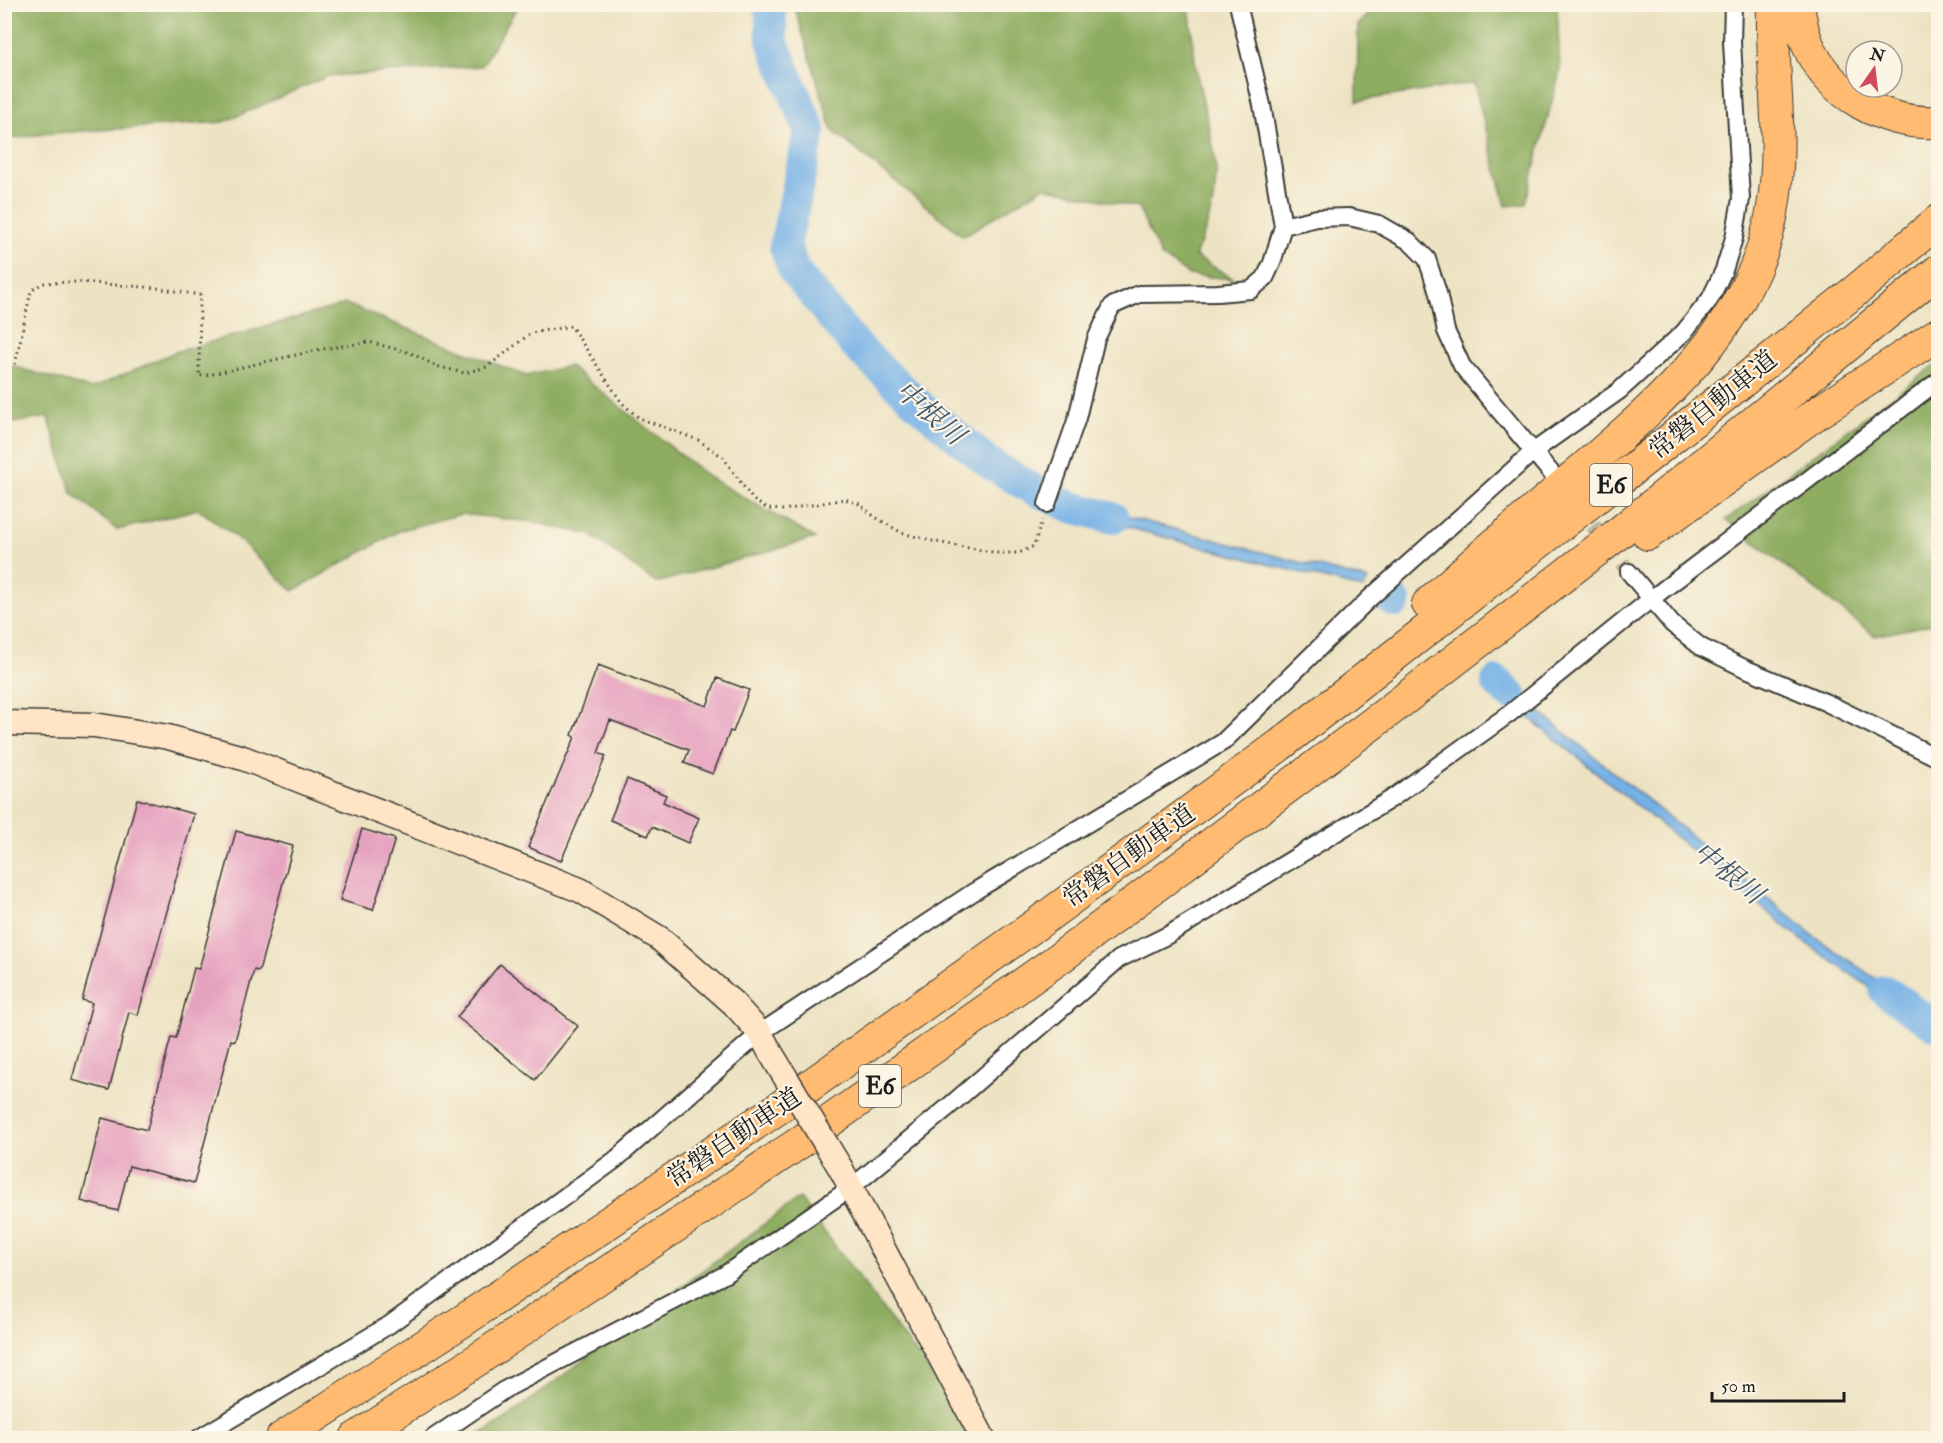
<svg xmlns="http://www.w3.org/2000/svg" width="1943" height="1443" viewBox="0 0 1943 1443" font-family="'IM FELL Double Pica','Noto Serif JP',serif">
	<rect width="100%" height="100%" fill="#fcf5e5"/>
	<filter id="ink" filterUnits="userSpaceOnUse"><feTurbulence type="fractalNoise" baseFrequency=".0167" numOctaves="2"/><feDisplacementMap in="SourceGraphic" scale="12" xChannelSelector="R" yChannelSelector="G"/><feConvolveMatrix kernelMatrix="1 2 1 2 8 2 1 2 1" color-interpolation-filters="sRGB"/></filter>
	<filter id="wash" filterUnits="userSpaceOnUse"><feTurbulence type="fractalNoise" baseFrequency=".008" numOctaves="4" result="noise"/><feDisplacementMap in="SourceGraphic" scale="24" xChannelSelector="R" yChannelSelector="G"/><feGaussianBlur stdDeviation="1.35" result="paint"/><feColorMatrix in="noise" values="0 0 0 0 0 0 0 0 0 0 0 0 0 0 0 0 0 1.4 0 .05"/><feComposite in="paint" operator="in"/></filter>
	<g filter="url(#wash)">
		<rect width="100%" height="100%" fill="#ede3c3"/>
		<path fill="#8ead60" stroke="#55643e" stroke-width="1.5" d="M519,4l-37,62 -154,10 -104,46 -171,11 -48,6v-134z
			M794,5h395c3,22 4,46 8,68 5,29 14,57 18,86 4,32 -7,68 -20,97l39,23 -45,-4 -28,-19 -23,-48 -94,-21 -81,49 -131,-106z
			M1378,5h179l3,66 -35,133 -19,2 -32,-123 -117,18 1,-76z
			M346,304l180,72 43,-10 141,112 105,60 -159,45 -65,-48 -58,-13 -71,-8 -61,16 -108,61 -57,-54 -38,-28 -81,21 -45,-37 -24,-76 -43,7v-60l86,25 84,-37z
			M1938,363v260l-63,13 -149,-116z
			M799,1198l181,240h-506l31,-19z"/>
		<path fill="#75b1e6" stroke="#486681" stroke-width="1.5" d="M1074,502l32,9 262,69 -5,9 -260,-68 -34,-10z
			M1531,705l283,231 108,75 -5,9 -110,-76 -285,-232z"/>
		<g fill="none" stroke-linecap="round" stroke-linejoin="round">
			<path stroke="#75b1e6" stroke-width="32" d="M770,4l2,37 38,89 -25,116 9,25 62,75 64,60 69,57 47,28 36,16 41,11
				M1388,597l7,5
				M1497,682l14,13
				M1885,991l36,25 17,10"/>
		</g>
		<g id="blocks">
			<path fill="#e6a3c0" d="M598,665l109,41 10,-28 32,12 -16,42 -3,-1 -17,43 -29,-11 5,-13 -79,-30 -12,33 8,3 -45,105 -33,-14 47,-110 -3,-2z
				M627,779l39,16 -3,7 36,16 -11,25 -36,-16 -4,9 -38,-16z
				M137,799l57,15 -56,201 -9,-3 -20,78 -37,-10 20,-77 -10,-3z
				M362,829l33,10 -22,71 -33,-10z
				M236,831l57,15 -34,125 -5,-1 -19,71 -4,-1 -37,143 -65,-17 -11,45 -37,-10 21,-83 45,12 24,-93 5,1 18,-70 5,1z
				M500,964l78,62 -43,54 -78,-63z"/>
		</g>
	</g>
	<g filter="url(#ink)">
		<use href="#blocks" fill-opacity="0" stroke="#3b3a35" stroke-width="1.5"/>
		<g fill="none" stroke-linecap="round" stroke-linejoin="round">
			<path stroke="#c3bba2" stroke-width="16" stroke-dasharray="16 8" stroke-linecap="butt" d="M1578,506l51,66"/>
			<defs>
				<path id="street" d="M1283,226l34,-8 32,-1 30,7 30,17 18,18 11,34 8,38 16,35 91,109
					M1047,504l30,-86 19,-79 16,-33 27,-12 79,-1 33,-3 14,-12 7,-15 11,-37 -21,-121 -24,-101
					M1629,572l43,52 29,23 43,21 83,35 111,55
					M199,1438l190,-113 226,-165 145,-127 215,-142 248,-149 147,-144 164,-147 85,-60 65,-59 26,-33 14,-29 10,-32 7,-39 -9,-157 1,-38
					M433,1438l71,-48 220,-115 128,-88 95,-79 172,-149 49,-24 223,-136 118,-85 142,-115 287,-218"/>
				<path id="secondary" d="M4,723l90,2 74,12 75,21 337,132 79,48 74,65 27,30 9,17
					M841,1169l142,269"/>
				<path id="highway" d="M1798,4c2,14 4,28 10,41 21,50 78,80 130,77
					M1648,534l172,-123 118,-77
					M1428,604c44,-41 90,-80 137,-120 86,-74 185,-153 207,-271 13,-70 -1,-139 1,-209
					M282,1438l182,-118 313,-211 257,-183 246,-181 373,-292 206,-165 79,-67
					M356,1438l124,-80 319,-215 262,-186 328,-246 226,-175 323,-265"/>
			</defs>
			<use href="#street" stroke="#3b3a35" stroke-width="20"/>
			<use href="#secondary" stroke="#3b3a35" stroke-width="27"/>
			<use href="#highway" stroke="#3b3a35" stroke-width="34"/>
			<path stroke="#3b3a35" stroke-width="3" stroke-dasharray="1.5 4.5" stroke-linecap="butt" d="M4,362l11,3 16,-74 12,-8 36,-1 78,6 43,7 -1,81 9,-1 114,-26 47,-7 42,11 25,13 28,7 23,-6 44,-34 40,-7 51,77 17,15 59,22 25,17 30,43 15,9 15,1 62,-11 14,5 16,13 27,16 34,9 62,11h21l15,-7 8,-26"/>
			<use href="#street" stroke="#fff" stroke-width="16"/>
			<use href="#secondary" stroke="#ffe4c6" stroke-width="24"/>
			<use href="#highway" stroke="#ffbb71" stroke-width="32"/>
			<defs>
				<path id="secondary-bridge" d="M769,1050l72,119"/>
			</defs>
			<use href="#secondary-bridge" stroke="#3b3a35" stroke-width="27" stroke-linecap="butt"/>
			<use href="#secondary-bridge" stroke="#ffe4c6" stroke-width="24"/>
		</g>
	</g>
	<g text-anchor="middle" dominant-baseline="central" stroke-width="4.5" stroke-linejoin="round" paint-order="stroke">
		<g fill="#fcf5e5" stroke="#5f5d58" stroke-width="1.5">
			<rect x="1590" y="464" width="42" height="42" rx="4.5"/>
			<rect x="859" y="1065" width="42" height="42" rx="4.5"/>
		</g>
		<g font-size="24" font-weight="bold" fill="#1c1c1c">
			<text x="1611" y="485">E6</text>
			<text x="880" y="1086">E6</text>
		</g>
		<g font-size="26" fill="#1c1c1c" stroke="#fcf5e5">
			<text transform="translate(1713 405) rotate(-39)">常磐自動車道</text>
			<text transform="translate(1129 856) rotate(-36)">常磐自動車道</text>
			<text transform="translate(734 1138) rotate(-34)">常磐自動車道</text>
		</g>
		<g font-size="27" font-style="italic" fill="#40586d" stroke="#fcf5e5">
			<text transform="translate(930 413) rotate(41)">中根川</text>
			<text transform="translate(1728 873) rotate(39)">中根川</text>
		</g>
	</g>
	<rect width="1943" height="1443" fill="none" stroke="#fcf5e5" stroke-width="24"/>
	<g transform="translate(1874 69) rotate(14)"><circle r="28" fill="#fcf5e5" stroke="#a29e95" stroke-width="1.5"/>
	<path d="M0-4.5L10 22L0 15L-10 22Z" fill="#d1495b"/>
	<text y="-9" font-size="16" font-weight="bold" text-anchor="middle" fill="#1c1c1c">N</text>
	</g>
	<path d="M1712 1392v9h132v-9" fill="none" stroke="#1c1c1c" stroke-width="3"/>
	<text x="1721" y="1392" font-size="18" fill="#1c1c1c" stroke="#fcf5e5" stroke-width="4.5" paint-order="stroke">50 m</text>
</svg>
